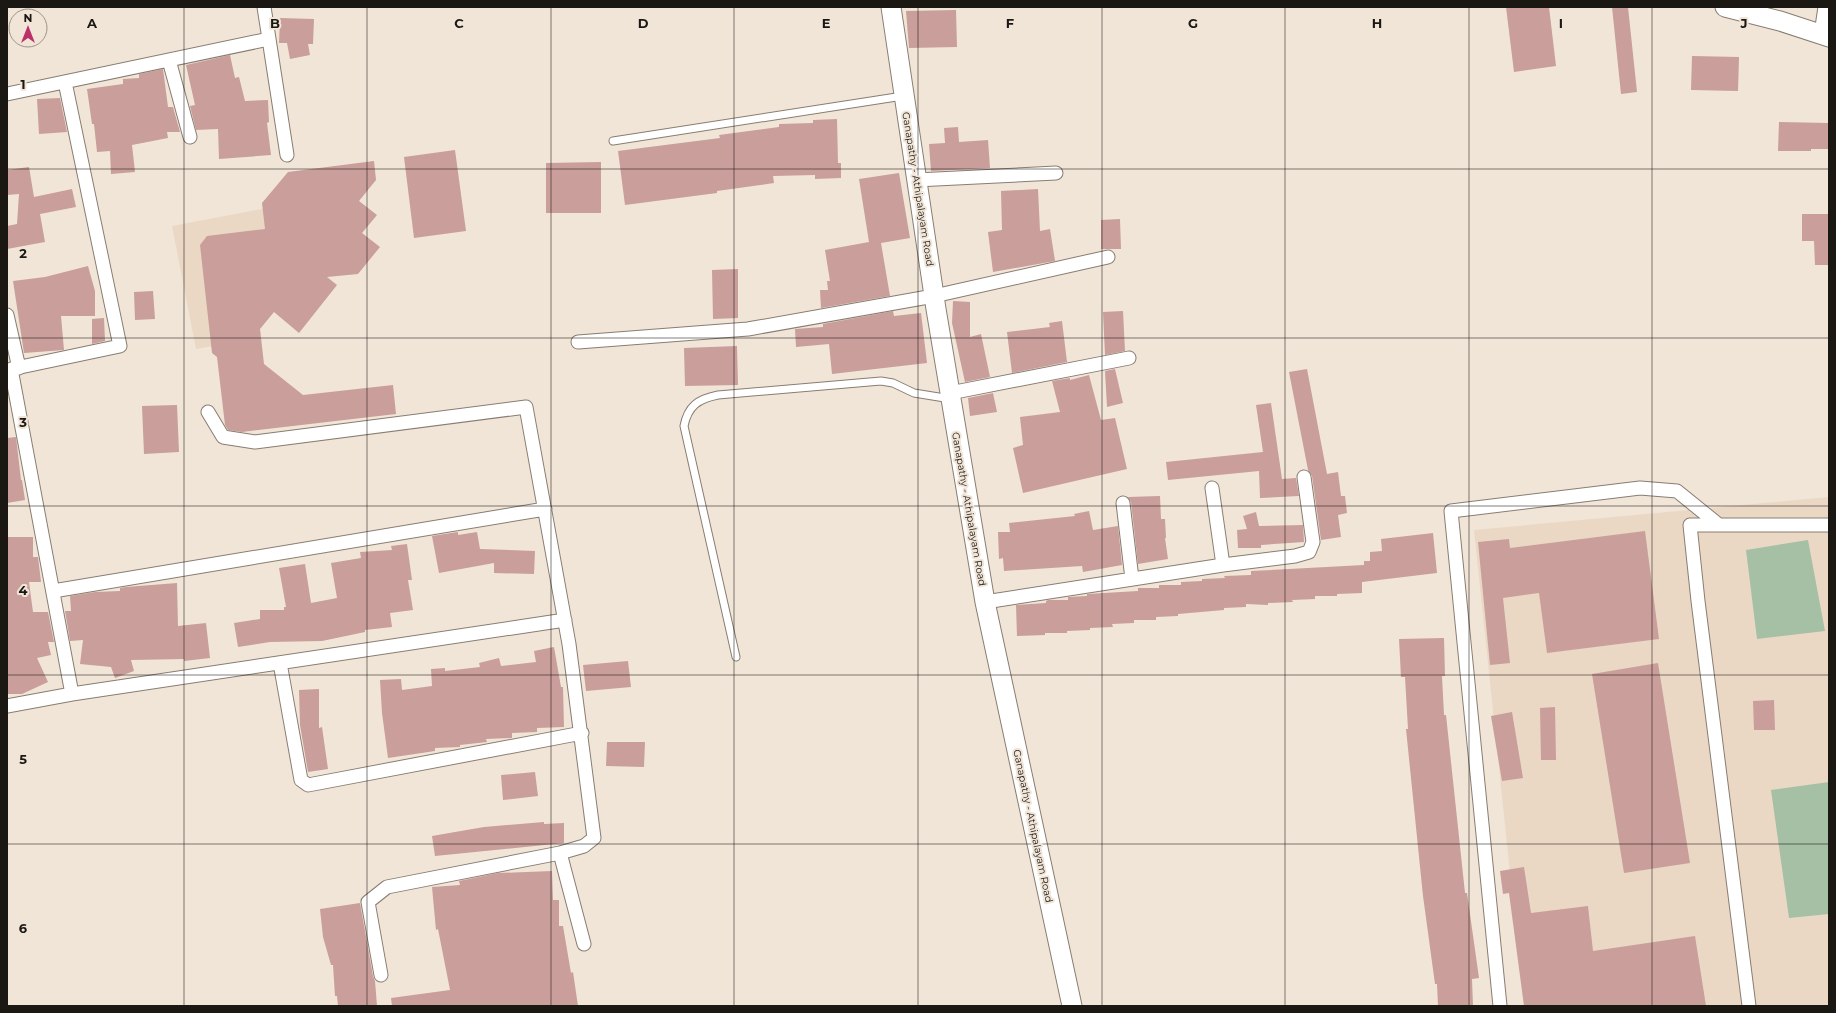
<svg xmlns="http://www.w3.org/2000/svg" width="1836" height="1013" viewBox="0 0 1836 1013" font-family="Montserrat,sans-serif">
	<rect width="100%" height="100%" fill="#f1e5d8"/>
	<path fill="#ead8c5" d="M267,208l8,40 -39,94 -40,7 -24,-123z
		M1829,497v509h-305l-50,-476z"/>
	<path fill="#a5c0a5" d="M1808,540l17,91 -68,8 -11,-89z
		M1829,782v132l-40,4 -18,-128z"/>
	<path fill="#c99e9b" d="M1506,7h43l7,59 -42,6z
		M1612,7h16l9,85 -16,2z
		M956,10l1,37 -48,1 -3,-37z
		M280,18l34,1 -1,25h-5l2,11 -20,4 -3,-16h-8z
		M230,55l5,23 4,-1 6,24 23,-1 1,22 -2,1 4,32 -52,4 -1,-30 -22,1 -6,-24 5,-1 -9,-40z
		M1692,56l47,1 -1,34 -47,-1z
		M163,69l5,38h5l7,25h-13l1,6 -36,7 3,27 -24,2 -1,-23 -13,1 -3,-28h-2l-5,-35 36,-5v-5l16,-1v-4z
		M60,98l7,34 -28,2 -2,-35z
		M837,119l1,44h3v15l-26,1v-4l-42,1 1,7 -57,8v2l-92,12 -7,-54 102,-13 -1,-3 60,-8v-3l34,-1v-3z
		M1779,122l50,1v26h-18v2h-33z
		M958,127l1,15 29,-2 2,28 -59,3 -2,-27 16,-1 -1,-15z
		M455,150l11,81 -52,7 -10,-81z
		M374,161l2,19 -17,21 18,14 -15,18 18,14 -22,27 -31,3 10,8 -38,48 -25,-21 -14,17 4,35 39,31 90,-10 3,29 -154,18 -14,-2 -3,-5 -8,-68 -5,-4 -12,-108 7,-9 58,-7 -3,-26 26,-31z
		M601,162v51h-55v-50z
		M29,167l5,30 38,-8 4,18 -36,7 5,28 -38,7v-23l10,-2 2,-30 -12,1v-25z
		M899,173l11,65 -29,5 9,53 -69,12 -1,-18h8l-1,-9h3l-5,-31 44,-8 -10,-63z
		M1038,189l2,42 10,-2 5,32 -62,11 -5,-40 14,-2 -1,-39z
		M1802,214h27v51h-14l-1,-24h-12z
		M1120,219l1,30h-20v-29z
		M88,266l7,25v25h-34l3,34 -40,3 -11,-72 32,-4z
		M738,269v49l-25,1 -1,-49z
		M153,291l2,28 -20,1 -1,-28z
		M953,301l17,1v35l11,-3 9,43 -25,5 -13,-59z
		M893,311l1,5 27,-3 6,50 -95,11 -3,-30 -33,3 -1,-18 28,-2v-3z
		M1123,311l2,40 -20,4 -2,-43z
		M104,318l1,23 -13,3v-25z
		M1062,321l5,41 -55,11 -5,-41 43,-5 -1,-4z
		M737,346l1,39 -53,1 -1,-38z
		M1115,369l8,34 -16,4 -2,-36z
		M1307,369l20,105 11,-2 3,24h4l2,17 -9,2 3,22 -20,3 -9,-64 -4,-6 -19,-98z
		M1089,375l12,45 14,-2 12,51 -104,24 -10,-45 10,-3 -3,-28 40,-5 -8,-31 18,-3v2z
		M993,393l4,19 -27,4 -2,-18z
		M1271,403l11,76 14,-1 3,18 -39,2 -1,-27 -91,9 -2,-18 97,-10 -7,-47z
		M177,405l2,47 -35,2 -2,-48z
		M16,437l5,43h1l3,20 -18,3v-65z
		M1160,496l1,23h4l1,19h-1l3,21 -30,5 -7,-62 -3,-5z
		M1089,511l4,19 25,-4 4,39 -39,7 -1,-6 -78,5 -1,-13 -4,1 -1,-27h12l-1,-9 66,-7 -1,-2z
		M1256,512l3,14 44,-1 1,17 -43,3v3h-23l-1,-18 10,-1 -4,-13z
		M1645,531l14,108 -112,14 -8,-60 -36,5 7,65 -20,2 -12,-123 31,-3 1,9z
		M458,532v3l19,-3 3,17 55,2 -1,23 -40,-1v-10l-55,10 -7,-37z
		M1433,533l4,40 -75,9v11l-25,1v2h-22v3l-23,1 1,2 -25,1v2l-22,-1v3l-22,1v2l-46,4v2l-22,1v3h-22v3l-22,1 1,3 -23,1v2l-23,1v2h-22v2l-28,1 -1,-31 30,-2v-2l2,-1h20v-3l19,-1v-2l51,-3v-3h21v-3h22v-3l21,-1v-2l23,-1 -1,-2 27,-1v-4l113,-6v-4h6v-9l12,-1 -1,-12z
		M7,537h26v20h5l3,25h-12l4,30h15l6,30h-6l3,13 -14,3 11,24 -26,12h-15z
		M407,544l5,36h-4l5,30 -23,3 2,14 -27,3v2l-43,9 -52,1 -32,5 -4,-24 26,-4v-9h24v-3h2l-7,-39 26,-4 6,39 26,-5 -6,-35 30,-5 -1,-6 32,-2 -1,-4z
		M177,583l1,43 28,-3 4,35 -26,3v-2l-53,1 3,11 -19,7 -4,-11 -31,-3 3,-24 -13,1 -5,-30h6l-1,-15 25,-4 25,-1v-3l6,-1z
		M1444,638l1,38h-3l2,39h2l19,178h2l12,85 -7,1 1,27h-35l-1,-22h-2l-12,-88 -17,-167h2l-3,-52h-4l-2,-38z
		M554,647l7,40h2l1,40 -27,1v4l-25,1v5l-26,1 1,3 -27,3v2l-25,1v3l-47,7 -6,-45 -2,-33 21,-1 1,11 30,-4 -1,-17 14,-1v3l35,-4 -1,-4 20,-5 2,8 35,-4 -2,-11z
		M628,661l3,26 -45,4 -3,-26z
		M1658,663l32,200 -66,10 -32,-199z
		M319,689v39l3,-1 6,42 -20,3 -8,-47 -1,-35z
		M1774,700l1,30h-21l-1,-29z
		M1555,707l1,53h-15l-1,-52z
		M1512,712l11,66 -21,3 -11,-65z
		M607,742h38l-1,25 -38,-1z
		M535,772l3,24 -35,4 -2,-25z
		M544,822v2l20,-1v20l-129,13 -3,-20 52,-9z
		M1524,867l7,46 57,-7 5,45 102,-15 11,70h-182l-15,-113 -6,1 -3,-23z
		M552,871l1,29h6v26h4l8,47 2,-1 5,34h-186l-1,-8 59,-8 -12,-61 -2,1 -4,-43 28,-2 -1,-4 39,-8z
		M360,903l13,73 2,5 2,25h-39l-1,-10h-2l-2,-31h-2l-8,-28 -3,-28z"/>
	<g fill="none" stroke-linecap="round" stroke-linejoin="round">
		<defs>
			<path id="service" d="M613,141l290,-45
				M736,657l-52,-231c4,-20 14,-27 34,-31l163,-14 12,2 21,10 37,6"/>
			<path id="minor" d="M264,7l5,32
				M169,60l21,77
				M7,94l262,-55 18,116
				M916,180l140,-7
				M7,315l12,53
				M578,342l170,-13 186,-33 174,-39
				M950,393l179,-35
				M208,412l15,25 32,5 271,-35 43,237 25,194 -10,8 -24,7 -173,34 -19,15 13,73
				M1212,488l11,77
				M1123,503l9,76
				M53,591l492,-82
				M985,602l238,-37 72,-9 14,-4 4,-10 -9,-65
				M280,663l21,117 7,5 274,-52
				M72,694l493,-74
				M7,706l65,-12 -61,-325 109,-23 -55,-264
				M560,853l24,91
				M1500,1006l-49,-495 189,-23 37,3 42,34
				M1749,1006l-51,-405 -8,-76h139"/>
			<path id="tertiary" d="M1823,34l4,-27"/>
			<path id="secondary" d="M891,7l45,302 49,293 87,404
				M1725,7l55,14 49,16"/>
		</defs>
		<use href="#service" stroke="#887d72" stroke-width="9"/>
		<use href="#minor" stroke="#887d72" stroke-width="15"/>
		<use href="#tertiary" stroke="#887d72" stroke-width="19"/>
		<use href="#secondary" stroke="#887d72" stroke-width="21"/>
		<use href="#service" stroke="#fff" stroke-width="7"/>
		<use href="#minor" stroke="#fff" stroke-width="13"/>
		<use href="#tertiary" stroke="#fff" stroke-width="17"/>
		<use href="#secondary" stroke="#fff" stroke-width="19"/>
	</g>
	<path fill="none" stroke="#1b1713" stroke-width="1" stroke-opacity="0.55" d="M184,7v999M367,7v999M551,7v999M734,7v999M918,7v999M1102,7v999M1285,7v999M1469,7v999M1652,7v999M7,169h1822M7,338h1822M7,506h1822M7,675h1822M7,844h1822"/>
	<g text-anchor="middle" dominant-baseline="central" stroke-width="4" stroke-linejoin="round" paint-order="stroke">
		<g font-size="10" fill="#1b1713" stroke="#f1e5d8">
			<text transform="translate(918 189) rotate(81)">Ganapathy - Athipalayam Road</text>
			<text transform="translate(969 509) rotate(80)">Ganapathy - Athipalayam Road</text>
			<text transform="translate(1033 826) rotate(78)">Ganapathy - Athipalayam Road</text>
		</g>
	</g>
	<g font-size="13" text-anchor="middle" font-weight="bold" fill="#1b1713" stroke="#f1e5d8" stroke-width="4" stroke-linejoin="round" paint-order="stroke">
		<text x="92" y="28">A</text>
		<text x="275" y="28">B</text>
		<text x="459" y="28">C</text>
		<text x="643" y="28">D</text>
		<text x="826" y="28">E</text>
		<text x="1010" y="28">F</text>
		<text x="1193" y="28">G</text>
		<text x="1377" y="28">H</text>
		<text x="1561" y="28">I</text>
		<text x="1744" y="28">J</text>
		<text x="23" y="89">1</text>
		<text x="23" y="258">2</text>
		<text x="23" y="427">3</text>
		<text x="23" y="595">4</text>
		<text x="23" y="764">5</text>
		<text x="23" y="933">6</text>
	</g>
	<rect width="1836" height="1013" fill="none" stroke="#1b1713" stroke-width="16"/>
	<g transform="translate(28 28)"><circle r="19" fill="#f1e5d8" stroke="#9b9389"/>
	<path d="M0-3L7 15L0 10L-7 15Z" fill="#bb3069"/>
	<text y="-6" font-size="11" font-weight="bold" text-anchor="middle" fill="#1b1713">N</text>
	</g>
</svg>
